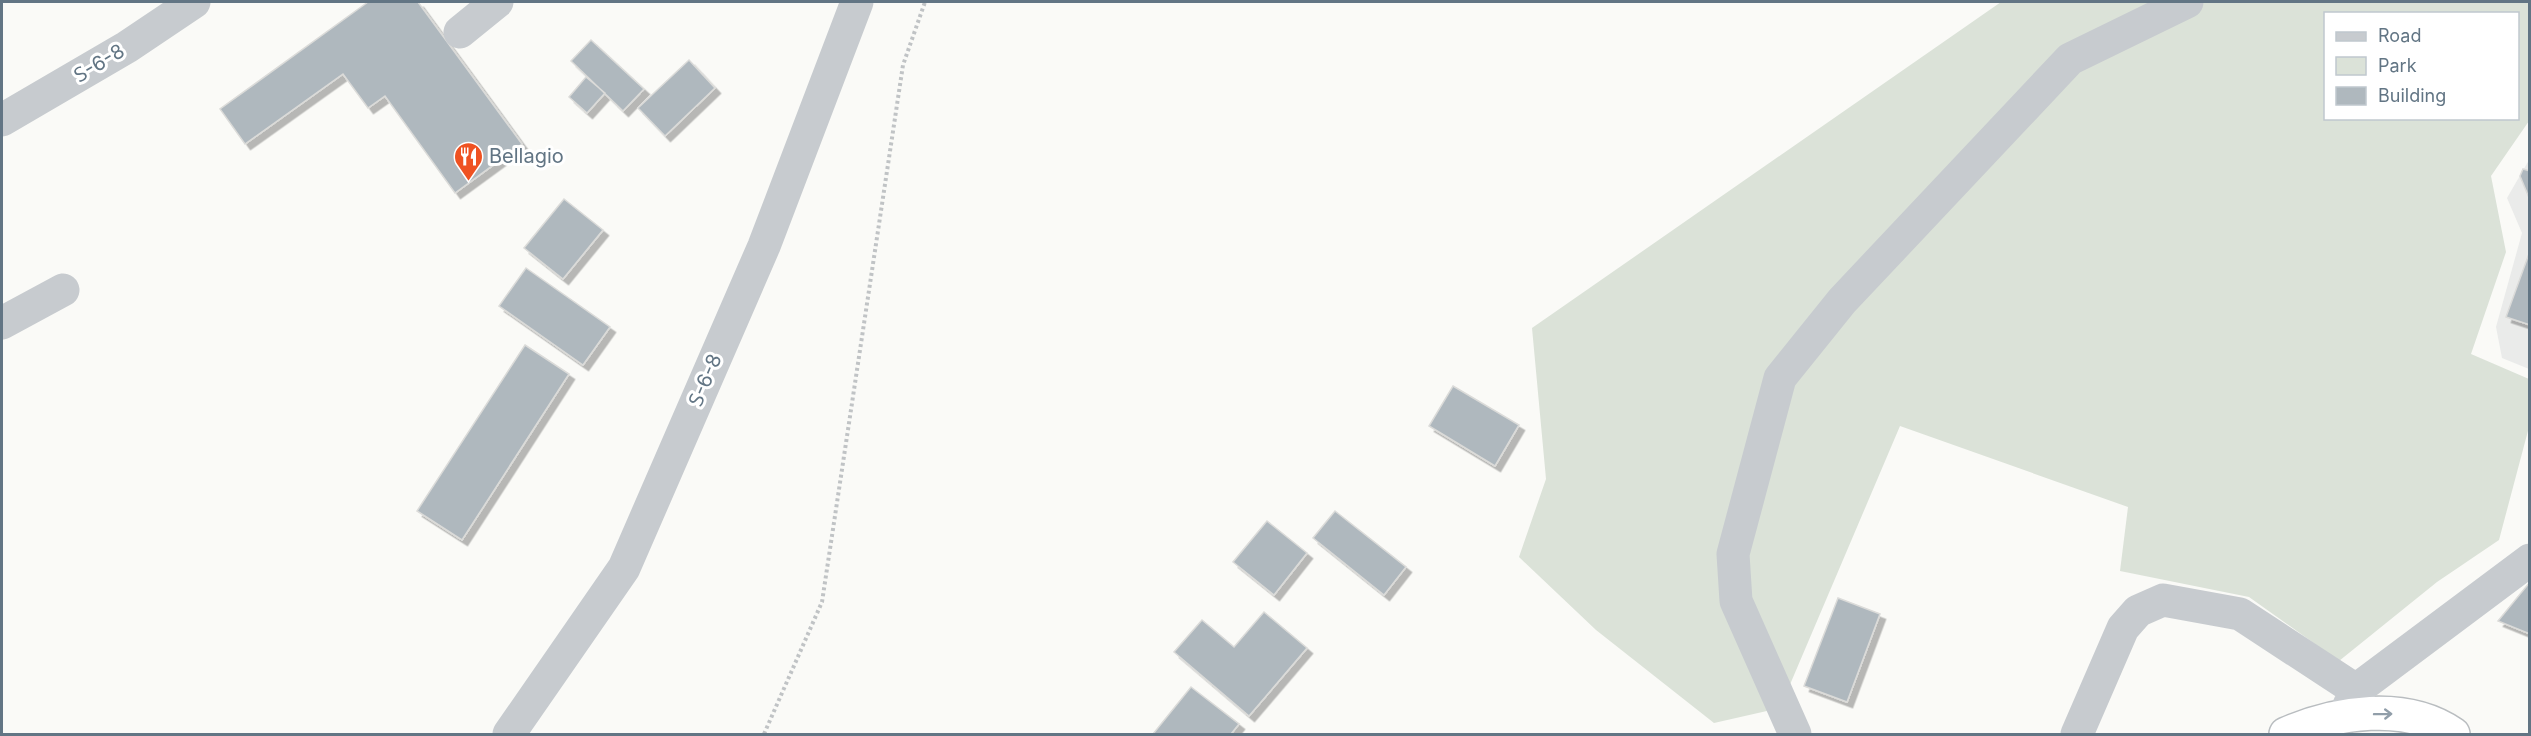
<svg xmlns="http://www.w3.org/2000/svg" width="2531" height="736" viewBox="0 0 2531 736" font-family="Inter,'Noto Sans Armenian',sans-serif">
	<defs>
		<filter id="shadow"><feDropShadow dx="5.5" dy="5.5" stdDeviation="0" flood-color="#0004"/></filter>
	</defs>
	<rect width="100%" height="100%" fill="#fafaf7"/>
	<path fill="#eaebea" d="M2529,160v209l-27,-11 -6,-31 26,-94 -15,-35z"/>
	<path fill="#dbe2d8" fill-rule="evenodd" d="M2001,2h528v119l-38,55 15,76 -35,102 58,25v48l-30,113 -62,42 -98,79 -90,-64 -129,-26 8,-64 -228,-81 -120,282 -66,15 -118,-93 -77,-73 27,-78 -14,-151zM2326,14h192v104h-192z"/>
	<path fill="#afb8be" stroke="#dbdbd9" stroke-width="1.5" filter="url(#shadow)" d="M368,2h50l104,142 -67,49 -70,-97 -17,12 -25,-34 -98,70 -25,-35z
		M591,40l53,49 -21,22 -52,-50z
		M689,60l26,28 -50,48 -27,-28z
		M586,77l19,16 -18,20 -18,-16z
		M2523,169l7,2v29l-10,-24z
		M564,199l39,31 -40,49 -39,-31z
		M2530,251v74l-24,-8z
		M526,268l84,59 -27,38 -84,-59z
		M525,345l44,29 -107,166 -45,-29z
		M1453,386l66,39 -24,41 -66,-40z
		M1335,511l71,56 -22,28 -71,-57z
		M1267,521l40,32 -33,42 -41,-33z
		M2530,582v52l-32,-13z
		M1838,598l42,16 -33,88 -43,-16z
		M1264,612l43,36 -58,68 -75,-64 28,-32 32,27z
		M1191,687l48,37 -8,10h-78z"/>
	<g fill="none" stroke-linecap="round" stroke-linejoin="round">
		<defs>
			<path id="highway" d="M2286,734c50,-22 119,-33 167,0"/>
		</defs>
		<use href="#highway" stroke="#b9bdc0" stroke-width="36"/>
		<path stroke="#c0c3c5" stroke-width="4" stroke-dasharray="3 3" stroke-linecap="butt" d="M764,734l58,-132 81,-537 22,-63"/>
		<path stroke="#c7cbcf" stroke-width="33" d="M460,32l37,-30
			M2,120l125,-73 67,-45
			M2,323l61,-33
			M2347,710l9,-20 174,-130
			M509,734l115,-166 140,-322 93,-244
			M1795,734l-59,-133 -3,-47 47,-176 62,-77 228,-242 117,-57
			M2077,734l46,-106 15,-17 25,-11 77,14 116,76"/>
		<use href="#highway" stroke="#fff" stroke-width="33"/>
	</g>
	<defs><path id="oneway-shaft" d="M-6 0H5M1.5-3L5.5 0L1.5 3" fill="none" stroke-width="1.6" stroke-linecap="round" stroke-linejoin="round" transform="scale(1.5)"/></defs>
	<use stroke="#919ea9" href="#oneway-shaft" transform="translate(2383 714) rotate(-1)"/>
	<defs>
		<symbol id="restaurant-pin" viewBox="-11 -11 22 30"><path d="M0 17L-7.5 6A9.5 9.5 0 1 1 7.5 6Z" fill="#ef5222" stroke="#fff"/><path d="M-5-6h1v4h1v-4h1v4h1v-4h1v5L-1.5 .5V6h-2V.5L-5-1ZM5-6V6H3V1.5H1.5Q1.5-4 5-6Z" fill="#fff"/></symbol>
	</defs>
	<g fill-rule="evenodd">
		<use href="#restaurant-pin" x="452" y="140" width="33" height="45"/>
	</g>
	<g text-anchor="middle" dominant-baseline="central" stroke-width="6" stroke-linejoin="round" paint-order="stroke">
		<g font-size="20" fill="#627584" stroke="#fff">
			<text transform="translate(99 63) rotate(-31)">Տ-6-8</text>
			<text transform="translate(705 380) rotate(-67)">Տ-6-8</text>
		</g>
		<g font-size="20" fill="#627584" stroke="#fff" text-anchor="start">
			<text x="489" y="156">Bellagio</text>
		</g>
	</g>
	<rect width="2531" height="736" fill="none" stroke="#627584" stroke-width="6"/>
	<rect x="2324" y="12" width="195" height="108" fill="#ffffff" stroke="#c0c8ce" stroke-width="1.5"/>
	<rect x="2336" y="32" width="30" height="9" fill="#c7cbcf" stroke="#c0c8ce" stroke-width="1.5"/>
	<text x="2378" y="42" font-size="18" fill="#627584">Road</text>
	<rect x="2336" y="57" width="30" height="18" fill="#dbe2d8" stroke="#c0c8ce" stroke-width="1.5"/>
	<text x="2378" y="72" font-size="18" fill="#627584">Park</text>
	<rect x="2336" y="87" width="30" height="18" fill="#afb8be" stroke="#c0c8ce" stroke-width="1.5"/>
	<text x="2378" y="102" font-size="18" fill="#627584">Building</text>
</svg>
